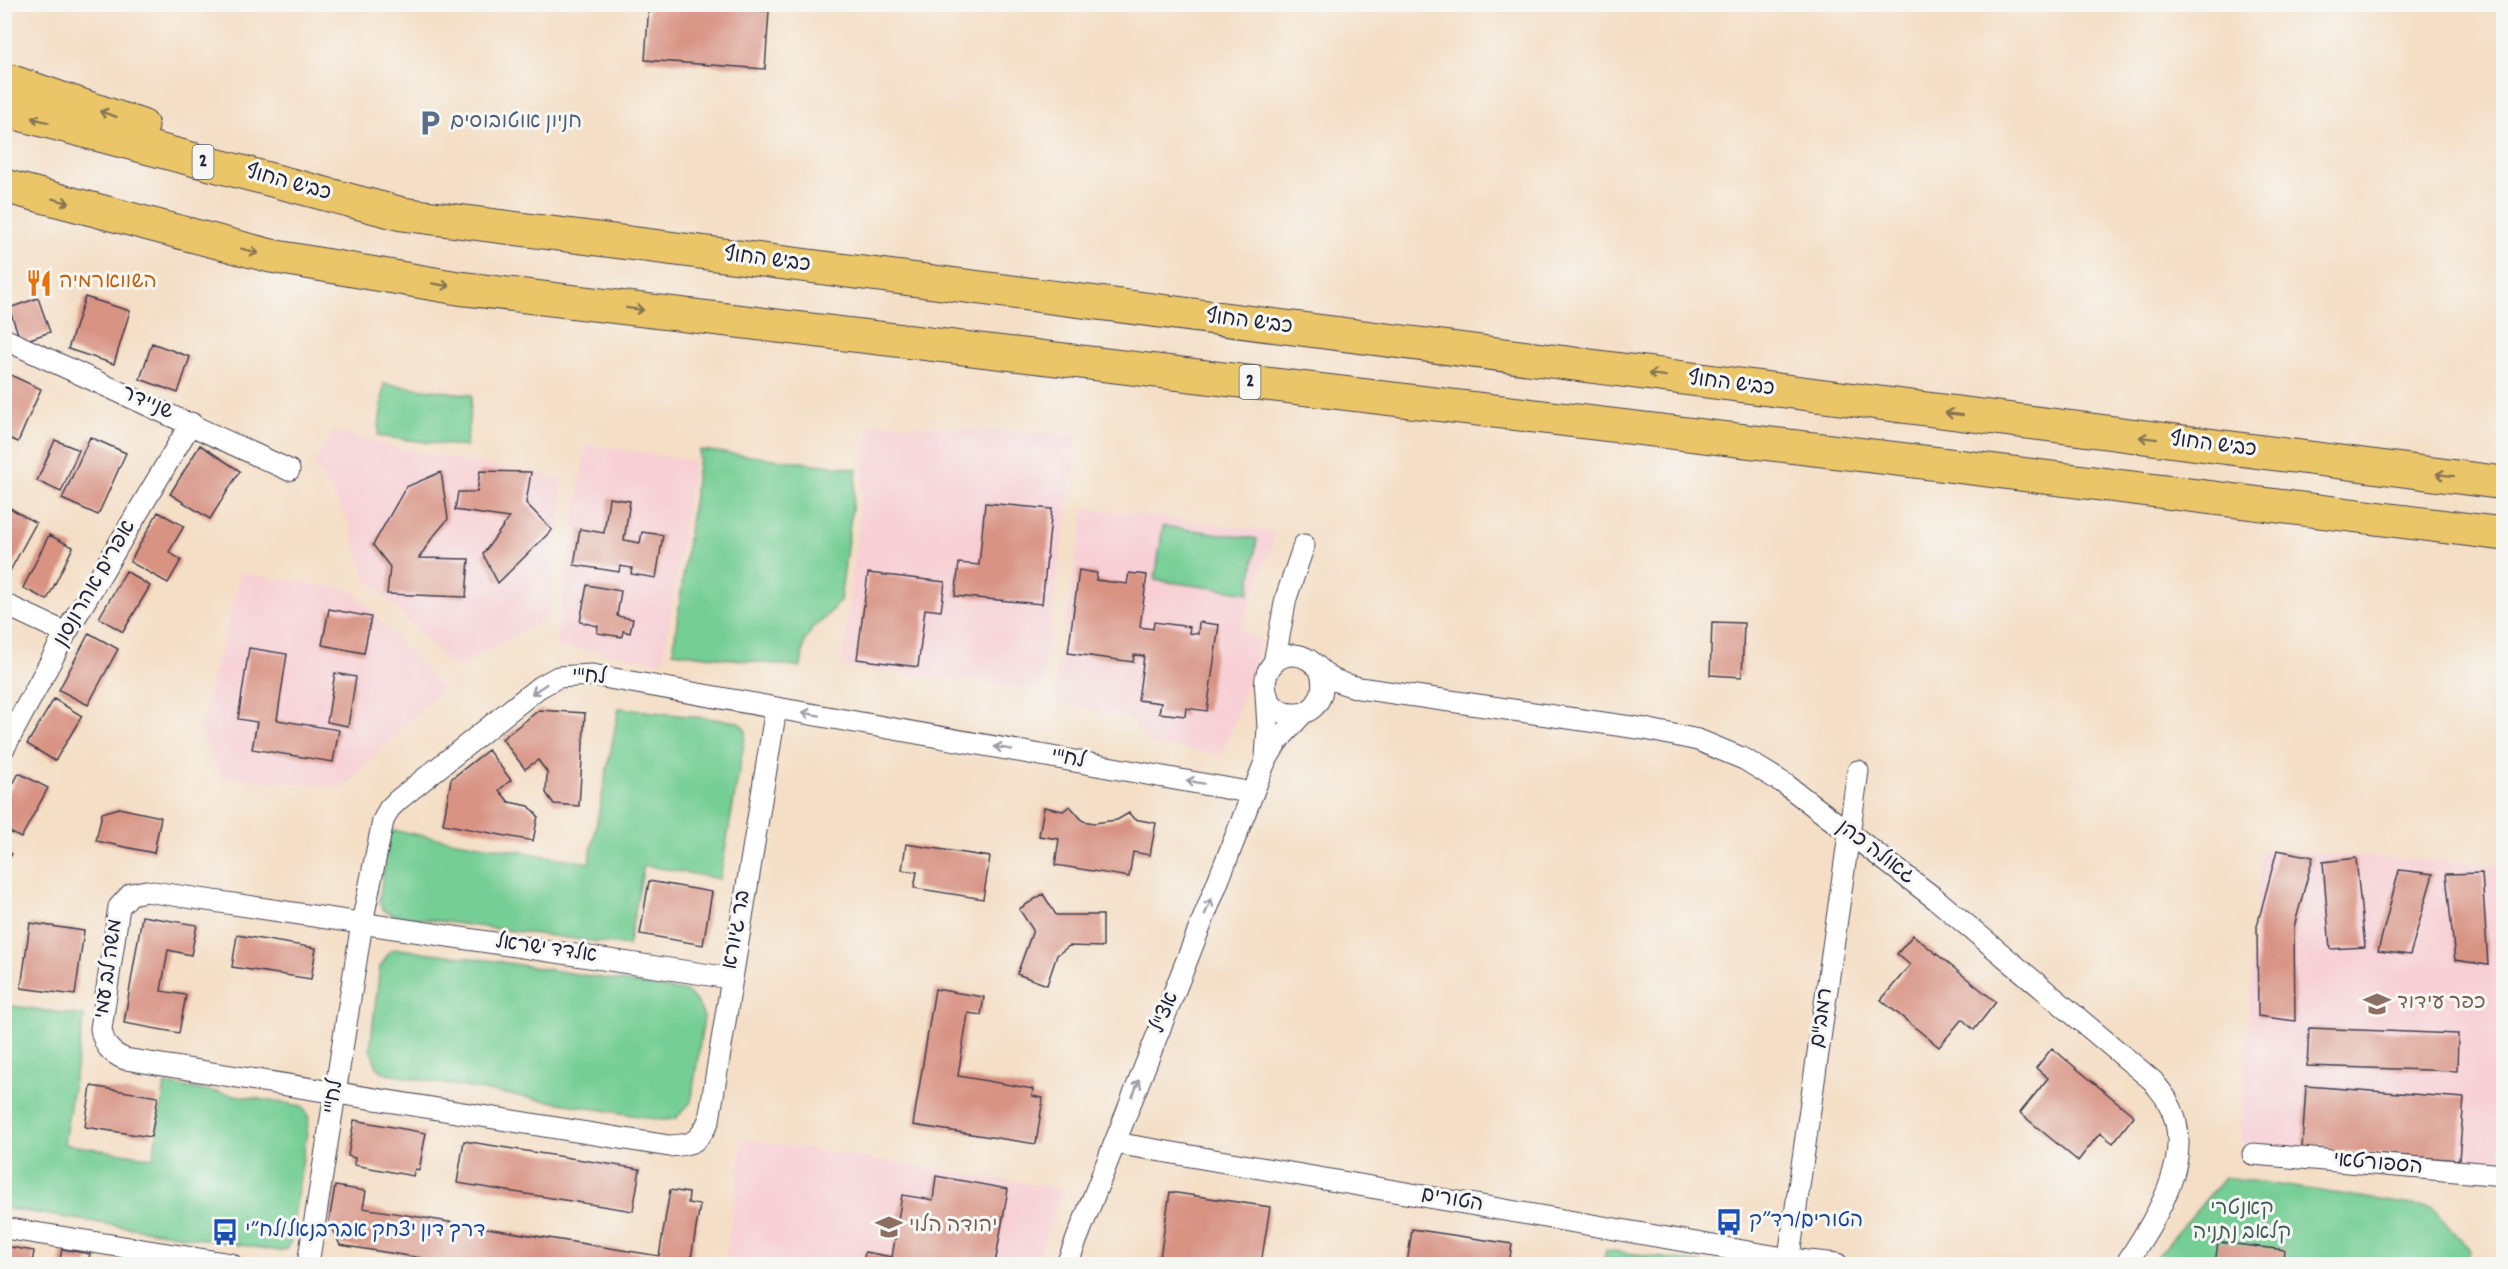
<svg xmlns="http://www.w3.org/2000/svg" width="2508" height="1269" viewBox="0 0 2508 1269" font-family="Dekko,'Playpen Sans Hebrew',sans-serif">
	<rect width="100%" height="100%" fill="#f6f6f2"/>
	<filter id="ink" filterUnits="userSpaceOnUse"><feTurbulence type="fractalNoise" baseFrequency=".0167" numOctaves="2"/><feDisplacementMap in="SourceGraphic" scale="12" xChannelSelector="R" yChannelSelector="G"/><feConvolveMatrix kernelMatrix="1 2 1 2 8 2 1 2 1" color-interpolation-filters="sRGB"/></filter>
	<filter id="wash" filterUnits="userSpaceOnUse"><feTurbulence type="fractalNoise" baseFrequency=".008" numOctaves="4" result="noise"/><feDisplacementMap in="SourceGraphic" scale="24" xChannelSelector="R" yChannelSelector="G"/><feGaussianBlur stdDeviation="1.35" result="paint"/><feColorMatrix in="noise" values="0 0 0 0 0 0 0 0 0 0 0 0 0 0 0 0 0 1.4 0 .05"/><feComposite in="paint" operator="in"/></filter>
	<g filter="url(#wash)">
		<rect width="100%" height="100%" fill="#f4dec5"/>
		<path fill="#f7cfd4" d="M869,423l209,12 -37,255 -199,-23z
			M333,432l74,18 157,29 -16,138 -93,51 -90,-91 -18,-59 -33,-55z
			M586,444l108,17 -31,201 -108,-16z
			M1085,508l191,24 -36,98 21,12 -38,113 -74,-11 -17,-22 -10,-6 -70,-15z
			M241,573l111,17 90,98 -99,100 -122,-12 -21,-48z
			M2261,850l242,15v297l-263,-19z
			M743,1139l320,50 -28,75h-310z"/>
		<path fill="#75ce94" stroke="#4c7868" stroke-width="1.5" d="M384,384l88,11 -6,52 -88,-11z
			M700,450l157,19 -17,132 -16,18 -12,10 -8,14 -3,24 -128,-15z
			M1163,526l94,13 -8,54 -94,-13z
			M619,708l120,14 7,9 -26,148 -76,-14 -16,81 -235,-31 -10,-5 -4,-9 11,-71 199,33z
			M399,949l96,12 193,31 10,12 6,13 -13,85 -16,17 -13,1 -276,-46 -9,-7 -7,-18 10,-82 11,-17z
			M5,1005l79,11 -20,128 89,14 12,-74 137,22 7,12 -19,125 -4,6 -7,2 -274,-43z
			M2225,1177l208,31 37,42 -2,14h-317z
			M1606,1250l101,14h-104z"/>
		<g id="blocks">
			<path fill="#d89383" d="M649,4h100v6l20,1 -4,58 -120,-9z
				M85,297l45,14 -16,53 -46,-15z
				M38,298l12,34 -29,10 -12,-34z
				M152,343l38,14 -12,36 -38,-14z
				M4,372l37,17 -23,53 -14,-6z
				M90,437l36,16 -28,62 -36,-16z
				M55,440l24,10 -18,42 -24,-11z
				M200,445l40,26 -30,48 -40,-25z
				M480,471l51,1 -5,31 26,27 -54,53 -15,-29 26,-36 -54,-8 3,-18h19z
				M441,472l7,47 -16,19 -13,20 50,1 -3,38 -79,-3 3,-27 -17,-22 33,-58z
				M609,498l21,3 -6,39 16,3 2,-11 21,3 -7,43 -25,-4 1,-6 -12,-2 -1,6 -45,-7 6,-36 24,4z
				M985,503l67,6 -10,95 -87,-8 4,-33 20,2z
				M10,508l26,15 -32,59v-63z
				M158,512l26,14 -15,26 12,8 -13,23 -38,-21z
				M49,535l24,12 -26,53 -24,-12z
				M1079,570l18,3 -1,7 31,4 2,-11 18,2 -7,52 13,2 1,-7 36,5 -1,6 9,1 1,-12 20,3 -12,86 -21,-3 -1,8 -26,-3 2,-10 -23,-3 6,-44 -10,-1 -1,7 -65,-9z
				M126,571l24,15 -27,46 -24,-14z
				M868,573l77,9 -4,29 -16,-2 -7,58 -61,-8z
				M587,585l34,6 -4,25 16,3 -3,14 -7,-2 -1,6 -25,-4 1,-7 -18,-4z
				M329,609l42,8 -7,36 -42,-8z
				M1712,622l32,1 -2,54 -32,-2z
				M89,633l29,16 -30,56 -29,-15z
				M249,648l38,6 -10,66 62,10 -6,32 -81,-13 5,-27 -19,-3z
				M335,673l21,4 -8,49 -21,-4z
				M54,699l28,17 -27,45 -28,-17z
				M539,710l46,3 -6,93 -25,-2 -8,-11 1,-21 -9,-12 -13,9 -23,-30z
				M488,750l23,30 -12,10 10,12 20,4 9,10 -5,25 -90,-17 8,-45z
				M19,773l29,15 -27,50 -17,-9v-28z
				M1070,806l13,15 11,2 23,-3 12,-7 5,6 22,4 -6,32 -17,-3 -4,25 -74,-12 4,-26 -20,-3 5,-29 19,4z
				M119,808l42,9 -7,36 -58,-12 6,-28z
				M906,844l84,13 -7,42 -69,-11 3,-16 -15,-2z
				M4,850l8,4 -8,13z
				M2277,850l36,7 -19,70 1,94 -37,-5 -1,-90z
				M2356,858l9,89 -35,2 -7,-87z
				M2399,870l34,4 -23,81 -32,-4z
				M2482,873l6,92 -33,-5 -9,-86z
				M649,881l63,11 -9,53 -63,-11z
				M1043,894l13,21h47v32l-34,-1 -12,9 -10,30 -30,-11 16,-44 -14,-21z
				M142,916l55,9 -6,30 -23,-5 -7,41 25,4 -7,38 -55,-10z
				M30,923l54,8 -9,64 -54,-7z
				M237,935l79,13 -5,31 -79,-12z
				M1913,935l83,67 -22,28 -12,-11 -23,28 -58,-47 29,-35 -13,-11z
				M935,989l49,8 -3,18 -13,-2 -10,63 75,13 -1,7 11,2 -7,46 -123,-19z
				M2309,1028l149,6 -1,37 -150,-5z
				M2052,1048l82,68 -21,27 -13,-10 -22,28 -58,-48 28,-35 -12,-10z
				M91,1086l67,11 -7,40 -66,-10z
				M2306,1086l158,12 -5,62 -157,-12z
				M354,1120l72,13 -7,37 -4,-1 -2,7 -59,-11 1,-7 -7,-2z
				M464,1141l176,28 -7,42 -176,-28z
				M936,1176l72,13 -13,75h-132l2,-12 27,5 10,-62 31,5z
				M335,1186l31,5 -3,17 296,48 11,-66 19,3 -1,10 12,2 -10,59h-231l-119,-19 -11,-24z
				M1170,1192l100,15 -9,57h-102z
				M1412,1229l100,15 -3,20h-102z
				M2218,1242l67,8 -2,14h-68z
				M4,1246l30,5 -2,13h-28z
				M62,1249l28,5 -2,10h-29z
				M114,1260l19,3v1h-20z"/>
		</g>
	</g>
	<g filter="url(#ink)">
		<use href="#blocks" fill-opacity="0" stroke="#423e50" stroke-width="1.5"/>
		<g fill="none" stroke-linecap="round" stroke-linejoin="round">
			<defs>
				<path id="street" d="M4,339l285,131
					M4,604l62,29
					M1274,663l12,-65 18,-53
					M1320,670c8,21 -3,46 -28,44 -38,-3 -34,-61 3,-59 15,1 23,14 34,22 9,6 20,8 30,11l286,41 53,11 46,19 41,25 152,116 216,181c4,6 10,12 14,19 32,55 -12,119 -41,164
					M1266,694l2,34 -2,29
					M4,748l62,-115 125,-210
					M730,978l-584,-87 -15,3 -12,13 -18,122c3,16 9,24 24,30l544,87c24,-1 30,-4 40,-26l67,-412
					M1115,1143l674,116 48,5
					M2253,1154l251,21
					M4,1228l227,36
					M308,1264l54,-341 21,-102 6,-12 9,-9 140,-112 20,-11 34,-2 661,118
					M1067,1264l198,-502 12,-20 26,-29
					M1788,1264l70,-493"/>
				<path id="highway" d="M4,79l138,47
					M4,110l398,104 2102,269
					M4,186l267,70 187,32 1490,177 556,69"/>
			</defs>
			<use href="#street" stroke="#423e50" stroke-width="23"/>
			<use href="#highway" stroke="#423e50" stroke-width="35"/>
			<use href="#street" stroke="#fff" stroke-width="21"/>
			<use href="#highway" stroke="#ebc669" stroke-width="33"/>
		</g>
		<defs><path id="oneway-shaft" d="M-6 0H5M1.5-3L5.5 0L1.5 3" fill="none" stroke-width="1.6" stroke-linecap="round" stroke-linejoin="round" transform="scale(1.5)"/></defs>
		<g stroke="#867452">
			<use href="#oneway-shaft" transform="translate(108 114) rotate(-161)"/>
			<use href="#oneway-shaft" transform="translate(40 120) rotate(-165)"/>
			<use href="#oneway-shaft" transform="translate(61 201) rotate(15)"/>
			<use href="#oneway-shaft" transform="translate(250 251) rotate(15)"/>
			<use href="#oneway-shaft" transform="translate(441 285) rotate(10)"/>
			<use href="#oneway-shaft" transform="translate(635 309) rotate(7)"/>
			<use href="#oneway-shaft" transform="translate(1657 375) rotate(-173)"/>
			<use href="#oneway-shaft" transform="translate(1954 414) rotate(-173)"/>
			<use href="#oneway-shaft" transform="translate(2148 438) rotate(-173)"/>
			<use href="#oneway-shaft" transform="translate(2445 475) rotate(-173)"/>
		</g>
		<g stroke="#9c9ca7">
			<use href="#oneway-shaft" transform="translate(539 689) rotate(147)"/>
			<use href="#oneway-shaft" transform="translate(811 714) rotate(-170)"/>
			<use href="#oneway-shaft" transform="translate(1003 748) rotate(-170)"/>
			<use href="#oneway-shaft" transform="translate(1195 782) rotate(-170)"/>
			<use href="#oneway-shaft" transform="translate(1208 907) rotate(-68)"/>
			<use href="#oneway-shaft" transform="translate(1136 1088) rotate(-68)"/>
		</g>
	</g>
	<defs>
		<symbol id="parking-bare" viewBox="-9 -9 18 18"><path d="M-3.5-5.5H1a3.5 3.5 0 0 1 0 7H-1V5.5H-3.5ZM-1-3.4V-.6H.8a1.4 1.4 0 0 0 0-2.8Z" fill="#5c6f8a" stroke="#f6f6f2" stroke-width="2.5" paint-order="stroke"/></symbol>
		<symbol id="restaurant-bare" viewBox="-9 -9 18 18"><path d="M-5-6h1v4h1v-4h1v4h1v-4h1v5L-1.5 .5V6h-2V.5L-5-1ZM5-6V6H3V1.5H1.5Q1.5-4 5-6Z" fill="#e8710a" stroke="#f6f6f2" stroke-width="2.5" paint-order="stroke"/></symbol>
		<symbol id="school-bare" viewBox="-9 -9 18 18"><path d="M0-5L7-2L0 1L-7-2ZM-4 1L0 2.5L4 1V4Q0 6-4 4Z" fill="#8d6e63" stroke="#f6f6f2" stroke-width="2.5" paint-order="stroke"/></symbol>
		<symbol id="bus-bare" viewBox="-9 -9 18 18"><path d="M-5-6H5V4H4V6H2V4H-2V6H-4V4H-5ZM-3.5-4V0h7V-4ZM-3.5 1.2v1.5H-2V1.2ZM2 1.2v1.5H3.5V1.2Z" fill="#1a4fb4" stroke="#f6f6f2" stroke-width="2.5" paint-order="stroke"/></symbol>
	</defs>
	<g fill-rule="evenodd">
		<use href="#parking-bare" x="411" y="104" width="38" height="38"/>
		<use href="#restaurant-bare" x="20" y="264" width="38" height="38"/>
		<use href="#school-bare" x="2358" y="985" width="38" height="38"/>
		<use href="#bus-bare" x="1710" y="1203" width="38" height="38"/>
		<use href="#school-bare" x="870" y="1208" width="38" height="38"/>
		<use href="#bus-bare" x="206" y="1213" width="38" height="38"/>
	</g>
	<g text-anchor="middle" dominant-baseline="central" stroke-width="6" stroke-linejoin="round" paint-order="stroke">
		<g fill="#f6f6f2" stroke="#626272" stroke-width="1.5">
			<rect x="192.5" y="145" width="21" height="34" rx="4.5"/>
			<rect x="1239.5" y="365" width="21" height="34" rx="4.5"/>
		</g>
		<g font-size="20" font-weight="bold" fill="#22223b">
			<text x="203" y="162">2</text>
			<text x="1250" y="382">2</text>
		</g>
		<g font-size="21" fill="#4e5e75" stroke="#f6f6f2" text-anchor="start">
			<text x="450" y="123">חניון אוטובוסים</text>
		</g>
		<g font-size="21" fill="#22223b" stroke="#f6f6f2">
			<text transform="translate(288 184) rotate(15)">כביש החוף</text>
			<text transform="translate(767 261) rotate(7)">כביש החוף</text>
			<text transform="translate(1249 323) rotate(7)">כביש החוף</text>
			<text transform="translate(1731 385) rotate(7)">כביש החוף</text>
			<text transform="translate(147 404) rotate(24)">שניידר</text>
			<text transform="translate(2213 446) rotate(7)">כביש החוף</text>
			<text transform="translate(96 584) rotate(-60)">אפרים אהרונסון</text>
			<text transform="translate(589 678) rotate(3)">לח"י</text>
			<text transform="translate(1068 760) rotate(10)">לח"י</text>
			<text transform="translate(1875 853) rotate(37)">גאולה כהן</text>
			<text transform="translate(738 930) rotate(-80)">בר גיורא</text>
			<text transform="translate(546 950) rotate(8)">אלדד ישראל</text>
			<text transform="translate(110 969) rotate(-82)">משה לב עמי</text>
			<text transform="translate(1166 1013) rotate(-68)">אצ"ל</text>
			<text transform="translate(1823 1018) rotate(-82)">רמב"ם</text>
			<text transform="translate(335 1097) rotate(-81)">לח"י</text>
			<text transform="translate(2378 1165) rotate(5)">הספורטאי</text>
			<text transform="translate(1452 1201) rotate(10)">הטורים</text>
		</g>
		<g font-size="21" fill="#c56008" stroke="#f6f6f2" text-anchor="start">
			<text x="59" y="283">השווארמיה</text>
		</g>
		<g font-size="21" fill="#785e54" stroke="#f6f6f2" text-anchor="start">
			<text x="2397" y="1004">כפר עידוד</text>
			<text x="909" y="1227">יהודה הלוי</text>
		</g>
		<g font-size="21" fill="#3f5e5a" stroke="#f6f6f2">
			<text x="2242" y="1210">קאנטרי<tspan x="2242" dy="24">קלאב נתניה</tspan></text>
		</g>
		<g font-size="21" fill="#164399" stroke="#f6f6f2" text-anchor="start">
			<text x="1749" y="1222">הטורים/רד״ק</text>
			<text x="245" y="1232">דרך דון יצחק אברבנאל/לח״י</text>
		</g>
	</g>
	<rect width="2508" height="1269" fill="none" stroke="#f6f6f2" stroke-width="24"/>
</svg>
